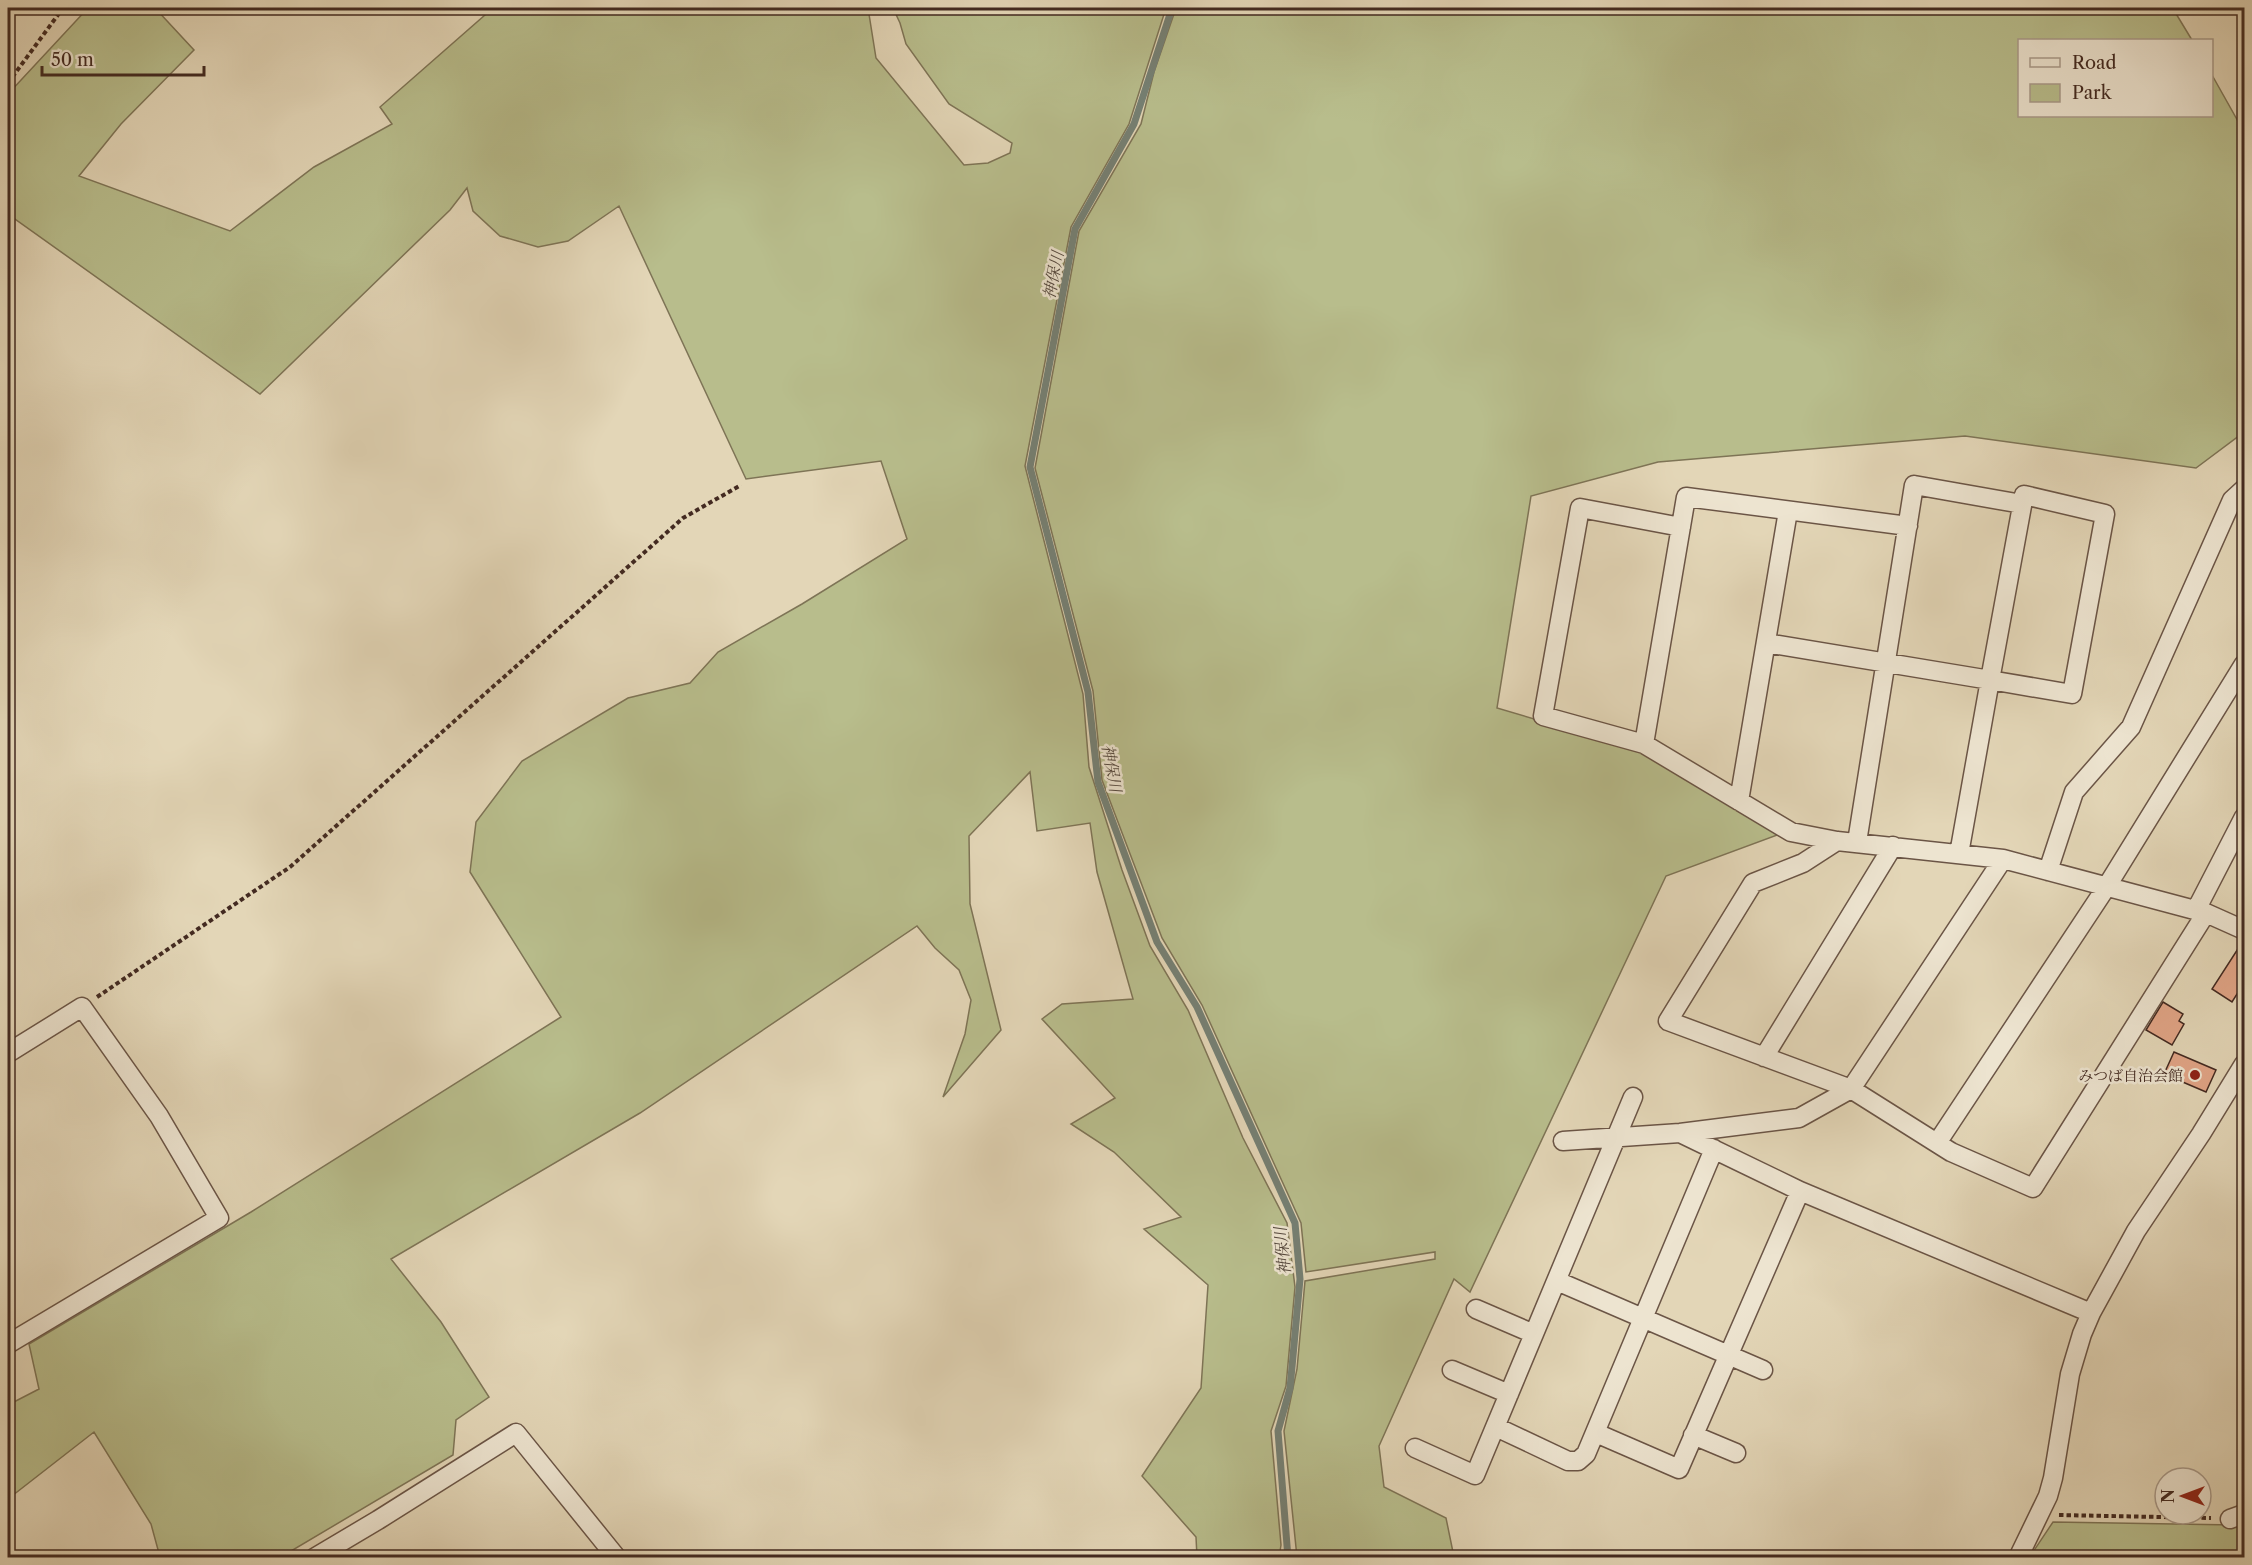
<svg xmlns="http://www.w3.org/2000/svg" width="2252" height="1565" viewBox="0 0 2252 1565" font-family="'Libre Caslon Text','Noto Serif JP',serif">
	<rect width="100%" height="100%" fill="#e3d6b7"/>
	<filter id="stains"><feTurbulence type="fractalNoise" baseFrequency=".00333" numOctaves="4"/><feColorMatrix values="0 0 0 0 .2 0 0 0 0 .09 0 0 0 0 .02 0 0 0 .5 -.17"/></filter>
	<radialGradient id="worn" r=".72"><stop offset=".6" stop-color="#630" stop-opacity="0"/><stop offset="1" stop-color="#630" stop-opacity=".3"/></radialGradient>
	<path fill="#b8bd8c" stroke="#7e7456" stroke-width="1.5" d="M88,8h67l39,42 -73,74 -42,52 151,55 84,-64 78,-43 -12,-17 113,-99h375l8,50 88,107 24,-2 22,-10 2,-10 -63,-39 -43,-60 -6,-21 -7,-15h273l-37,116 -58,103 -46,239 58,228 6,73 33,103 28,76 38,64 55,128 44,85 8,64 -9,99 -15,45 10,114 -2,12h-82l-1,-20 -54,-61 59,-88 7,-103 -64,-56 37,-12 -67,-65 -43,-28 44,-26 -73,-79 20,-15 71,-5 -36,-127 -7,-49 -53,8 -7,-59 -61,64 1,68 31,126 -58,67 22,-63 6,-34 -12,-30 -24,-22 -18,-22 -277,187 -249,146 50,63 48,75 -33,23 -3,35 -172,102h-121l-9,-33 -57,-92 -86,67v-94l31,-16 -10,-45 222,-132 310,-195 -91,-145 6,-50 46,-61 106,-63 62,-15 28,-31 84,-48 105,-65 -26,-78 -135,18 -127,-273 -51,35 -30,6 -38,-11 -27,-25 -6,-23 -17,22 -190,184 -252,-180v-120z
		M1176,8h1009l-10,4 17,28h-172v76h192v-41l32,57v300l-48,36 -231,-32 -307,26 -127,34 -34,212 156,46 127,80 -114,42 -196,416 -16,-13 -75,167 5,41 62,31 8,39h-157l-13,-126 13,-62 8,-88 130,-22v-7l-129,20 -5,-49 -99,-218 -40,-67 -60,-158 -9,-89 -58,-223 44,-237 62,-107 13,-52z
		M2053,1522l182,3 9,-3v35l-215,1z"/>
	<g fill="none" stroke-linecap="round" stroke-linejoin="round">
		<path stroke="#758074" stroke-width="7" d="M1172,8l-38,116 -59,105 -45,238 58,225 10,90 59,160 40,65 98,216 5,56 -8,88 -2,21 -12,43 10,127"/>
	</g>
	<path fill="#e1a587" stroke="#432a21" stroke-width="1.5" d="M2243,941l1,42 -12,19 -20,-13z
		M2163,1002l20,12 -4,7 5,3 -12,21 -26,-15z
		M2174,1052l42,18 -10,22 -42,-18z"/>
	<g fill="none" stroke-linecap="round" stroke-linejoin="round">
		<defs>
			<path id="minor" d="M1681,527l-101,-19 -37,208 101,28 147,88 46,9 166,18 203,54 38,17
				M1766,643l224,37 34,-185 81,19 -33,180 -82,-14 -31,174
				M1644,744l42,-247 222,29
				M1739,801l49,-290
				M1837,841l-34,22 -50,20 -85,138 183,68 100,63 82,36 173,-275
				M1857,842l57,-357 108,19
				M2048,871l26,-79 57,-65 101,-227 12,-11
				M2196,910l48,-93
				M8,1053l74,-46 77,109 60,102 -211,126
				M1764,1057l129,-211
				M1680,1133l120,58 291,122
				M1563,1141l117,-8 119,-15 52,-29 152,-230
				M1937,1143l170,-257 137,-222
				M1557,1281l206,89
				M1476,1309l58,25
				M1452,1370l57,24
				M1496,1427l72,34h10l8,-7 128,-305
				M1596,1433l83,36 121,-278
				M1693,1435l43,18
				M1415,1448l60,27 158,-378
				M2230,1519l14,-5
				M314,1558l64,-38 138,-87 101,125
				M2018,1558l30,-62 5,-18 17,-104 12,-40 9,-21 45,-82 65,-97 43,-70"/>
		</defs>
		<use href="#minor" stroke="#6b5546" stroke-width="21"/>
		<path stroke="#432a21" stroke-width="4" stroke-dasharray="4.5 3" stroke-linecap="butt" d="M8,83l55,-75
			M97,997l193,-130 393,-349 58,-33
			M2059,1515l152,3"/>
		<use href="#minor" stroke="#ede4d0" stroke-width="18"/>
	</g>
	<circle fill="#8f2418" stroke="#ede4d0" stroke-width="2" cx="2195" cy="1075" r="6"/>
	<g text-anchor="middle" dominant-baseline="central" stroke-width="5" stroke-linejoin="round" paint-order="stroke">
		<g font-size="15" fill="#432a21" stroke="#ede4d0" text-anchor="end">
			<text x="2183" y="1075">みつば自治会館</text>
		</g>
		<g font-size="16" font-style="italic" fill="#54473d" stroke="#ede4d0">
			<text transform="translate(1053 275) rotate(-79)">神保川</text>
			<text transform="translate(1112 768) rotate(80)">神保川</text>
			<text transform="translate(1282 1251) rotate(-96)">神保川</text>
		</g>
	</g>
	<rect width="2252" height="1565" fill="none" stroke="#e3d6b7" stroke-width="30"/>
	<rect x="9" y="9" width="2234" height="1547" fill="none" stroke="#432a21" stroke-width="3"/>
	<rect x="15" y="15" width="2222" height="1535" fill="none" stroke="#432a21" stroke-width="1.5"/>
	<rect x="2018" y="39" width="195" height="78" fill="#ede4d0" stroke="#a99a8a" stroke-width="1.5"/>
	<rect x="2030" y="58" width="30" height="9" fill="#ede4d0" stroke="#a99a8a" stroke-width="1.5"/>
	<text x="2072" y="69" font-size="18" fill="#432a21">Road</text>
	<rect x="2030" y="84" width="30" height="18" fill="#b8bd8c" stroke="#a99a8a" stroke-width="1.5"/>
	<text x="2072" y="99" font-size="18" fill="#432a21">Park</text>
	<g transform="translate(2183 1496) rotate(270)"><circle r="28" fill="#ede4d0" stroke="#a99a8a" stroke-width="1.5"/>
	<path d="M0-4.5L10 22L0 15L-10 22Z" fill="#8f2418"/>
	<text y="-9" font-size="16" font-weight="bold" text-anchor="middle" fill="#432a21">N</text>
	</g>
	<path d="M42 66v9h162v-9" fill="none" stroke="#432a21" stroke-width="3"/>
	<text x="51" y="66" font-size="18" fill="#432a21" stroke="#ede4d0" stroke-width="4.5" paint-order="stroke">50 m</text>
	<rect width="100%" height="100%" filter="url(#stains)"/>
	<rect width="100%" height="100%" fill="url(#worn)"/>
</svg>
